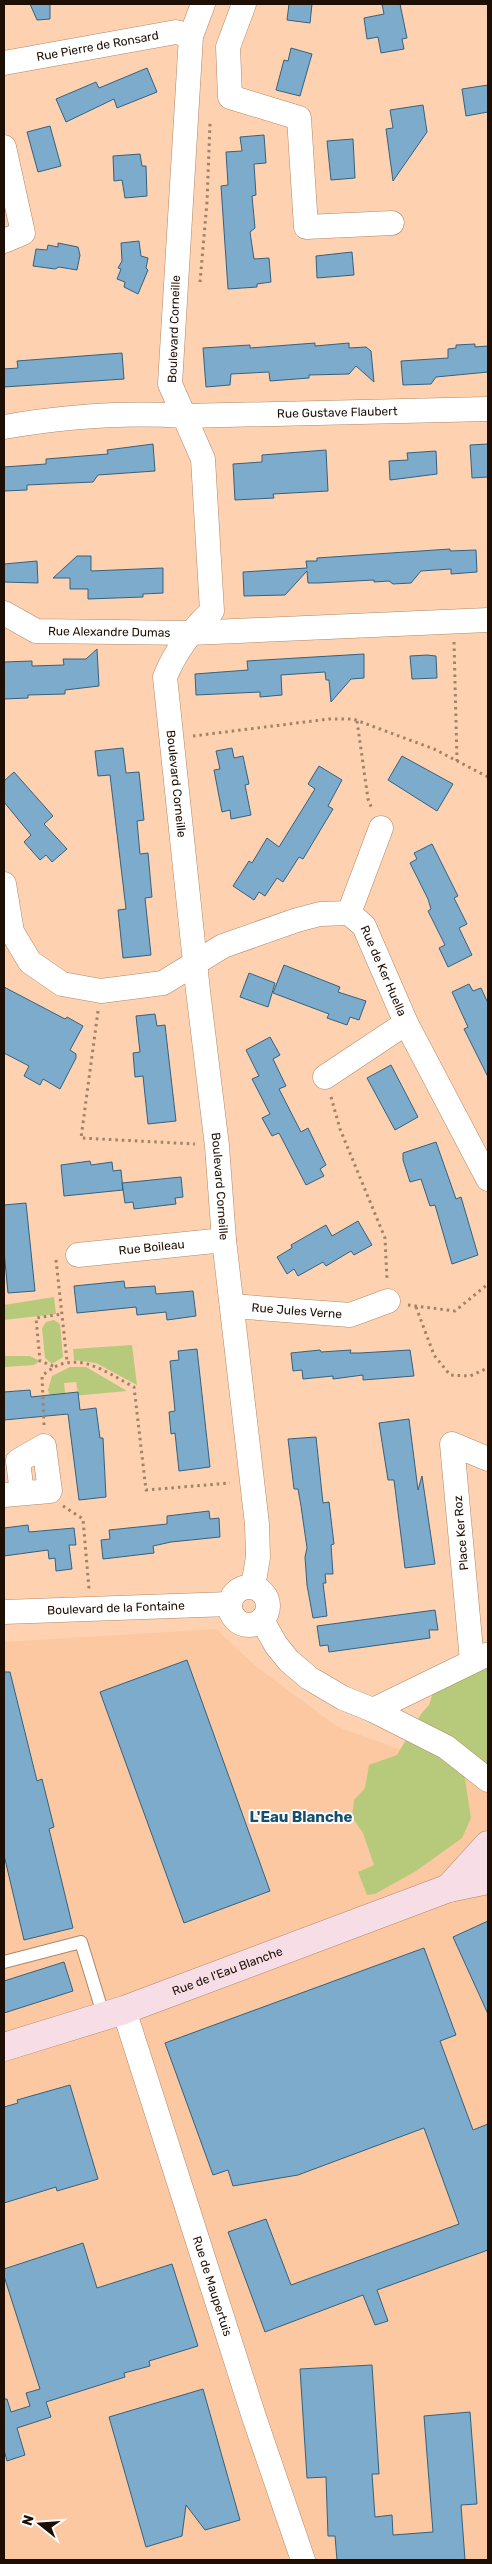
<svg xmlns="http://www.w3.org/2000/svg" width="492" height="2564" viewBox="0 0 492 2564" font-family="Rubik,sans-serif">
	<rect width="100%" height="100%" fill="#fed2b0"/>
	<path fill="#fbc8a1" d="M216,1629l42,39 80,59 75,27 75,-67v873h-484v-918z"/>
	<path fill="#b7c97b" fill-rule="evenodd" d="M54,1297l2,17 -52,6v-15z
		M54,1320l6,4 3,33 -11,7 -7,-6 -3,-30 4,-6z
		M132,1345l5,40 -41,-22 -22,-3 -1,-11z
		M4,1356h26l10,5 -6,4 -30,2z
		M70,1367h16l41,24 -76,7 -3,-8 4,-14zM76,1382l2,10 -13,1 -1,-10z
		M488,1645v123l-24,5 7,45 -9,20 -46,33 -41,23 -8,1 -9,-23 16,-7 -11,-32 -11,-16 2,-17 11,-12 4,-23 28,-10 24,-41 8,-9 7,-22z"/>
	<path fill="#7dabcb" stroke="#35617e" d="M30,4h20v15l-13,1z
		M289,4h23l-2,19 -23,-3z
		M382,4h18l7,34 -5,1 2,10 -23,4 -3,-16 -11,2 -3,-21 20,-4z
		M291,48l21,6 -12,42 -24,-6 8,-30 4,1z
		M147,68l10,24 -40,16 -3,-9 -48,23 -10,-23 40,-17 3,6z
		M488,85v27l-22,4 -4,-27z
		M423,105l4,27 -34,49 -7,-52 7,-1 -3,-18z
		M50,126l11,40 -23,6 -11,-40z
		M264,135l2,28 -12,1 2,31 -4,1 3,32 -5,4 4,27 15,-1 2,24 -14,2v3l-29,2 -7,-103 7,-1 -2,-33 16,-1 -2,-14z
		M353,139l2,39 -24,2 -4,-39z
		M140,154l2,12h4l1,30 -22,2 -3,-18 -8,1 -1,-25z
		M139,241l2,15 7,2 -2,10 2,2 -10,24 -14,-7 1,-5 -8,-3 4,-10 -3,-1 4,-7 -1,-18z
		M58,243l20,4 2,8 -3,15 -18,-3 -4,2 -22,-3 3,-17 11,1 1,-5 10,2z
		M352,252l2,23 -37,3 -1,-22z
		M315,343v3l34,-3v5l17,-1 5,4 3,31 -18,-16 -7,8 -40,1v3l-39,3 -1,-9 -38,2 -1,11 -24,2 -3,-39 47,-3v3z
		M475,344v3l13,-1v26l-52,5 -5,7 -28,1 -2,-24 47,-3v-9l8,-1v-3z
		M122,353l2,26 -120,8v-18l14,-1 -1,-7z
		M153,444l2,27 -57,4 -5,7 -66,3v5l-23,1v-24l42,-3v-5l62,-5 -1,-4z
		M488,444v33l-16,1 -2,-33z
		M326,450l2,41 -55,3 1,4 -39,2 -2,-36 29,-2v-7z
		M436,451l1,23 -47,6 -1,-19 19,-1 -1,-7z
		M450,549v2l26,-1 1,22 -26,2v-5l-30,2 -10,12 -18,1 -4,-3 -15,1v-2l-56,3h-10l-1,-12 -22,24 -41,1 -1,-24 64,-4 -1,-7h11v-3z
		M77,556h14v15l72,-3v25l-20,1v3l-55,2v-10h-18v-11h-17z
		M37,561l1,22 -34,-1v-18z
		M97,649l2,37 -34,4v4l-37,1v3l-24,1v-37l28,-1v5l32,-1 -1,-6h23z
		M364,654v24l-13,1 -20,23 -2,-22h-3l-1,-8 -44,3 1,20 -22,2v-5l-64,3 -1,-21 53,-4 -1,-9z
		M427,655l9,1 1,22 -25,1 -2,-23z
		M123,748l3,25 13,-1 5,48 -7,1 3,33 8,-1 4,44 -7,1 6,57 -28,3 -5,-48 8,-1 -16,-134 -12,1 -3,-25z
		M232,748l2,10 9,-2 6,28 -4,1 6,30 -20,4 -1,-9 -8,2 -8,-42 6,-1 -4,-18z
		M402,756l51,28 -16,27 -49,-31z
		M319,766l23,14 -14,26 5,3 -30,50 -4,-2 -16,25 -6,-4 -12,18 -6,-4 -5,8 -21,-14 16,-25 3,2 15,-25 12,9 36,-58 -7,-5z
		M14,772l39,44 -9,8 23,25 -15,13 -6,-7 -6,5 -16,-18 7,-7 -27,-33v-21z
		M432,844l26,52 -4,2 13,26 -8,4 13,27 -24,12 -9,-19 6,-3 -17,-34 3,-2 -3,-10 -18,-36 7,-4 -3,-6z
		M284,965l56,22 -2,5 28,9 -7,19 -9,-3 -3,8 -20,-7 2,-4 -56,-21z
		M249,973l26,10 -7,24 -28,-10z
		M469,984l4,7 8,-3 7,15v74l-24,-48 4,-2 -16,-35z
		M4,987l61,32 2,-2 16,9 -13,24 6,4v4l-16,31 -17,-10 -3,6 -16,-9 5,-10 -25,-13z
		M155,1014l2,12 8,-1 11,96 -28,3 -5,-48 -8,1 -2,-24 7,-1 -4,-36z
		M270,1037l10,18 -7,4 13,27 -7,3 22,43 7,-4 18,37 -6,4 4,7 -18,9 -27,-52 -7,3 -10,-18 8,-4 -18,-35 7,-3 -13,-26z
		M391,1065l27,52 -23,13 -28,-52z
		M436,1142l20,57 5,-2 17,58 -26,9 -17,-59 -5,1 -9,-27 -11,3 -7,-22v-7z
		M90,1161l1,4 21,-3 1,9 8,-1 2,20 -59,6 -3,-31z
		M181,1177l2,20 -8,1 1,6 -42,5 -1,-7 -8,1 -3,-20z
		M26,1203l9,88 -27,2 -4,-42v-46z
		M358,1221l14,24 -18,10 -3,-4 -25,15 -3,-4 -25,14 -4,-7 -7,5 -10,-17 15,-9 -1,-3 35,-20 6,11z
		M124,1281l1,7 30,-2 1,8 37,-3 3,25 -29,4 -1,-8 -29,3 -1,-8 -59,6 -3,-27z
		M197,1349l13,118 -31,4 -4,-38 -4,1 -2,-22 6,-1 -5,-50 9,-1 -1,-9z
		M320,1350l1,2 30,-2 -1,3h10l50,-3 4,26 -51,4v-5l-30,4v-3l-30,3 -1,-9 -9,1 -2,-18z
		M30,1390l1,7 47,-5 2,18 16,-2 4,30h3l3,59 -27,3 -11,-86 -64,6v-28z
		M409,1419l9,71 4,-14 13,88 -30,4 -11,-88h-6l-9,-57z
		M316,1437l7,66 6,-1 5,42 -3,1 2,29h-8l1,9h-3l4,33 -14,2 -6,-33 -2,-28 2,-9 -6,-42 -3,-17h-4l-6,-50z
		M209,1511l1,8 9,-1 1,19 -49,5 -18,4 1,7 -51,6 -2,-19 9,-1 -1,-9 58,-6v-8z
		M28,1525l1,7 45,-4 2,17h-7l3,24 -16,2 -1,-13 -6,1 -1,-9 -44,6v-28z
		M435,1610l3,20h-9l1,8 -101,14 -1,-7 -8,1 -3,-20z
		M187,1660l83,231 -86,32 -84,-231z
		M4,1672h6l27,109 5,-2 12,48 -5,2 24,99 -49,12 -20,-85z
		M488,1921v93l-35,-77z
		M424,1948l32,87 -16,6 33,89 15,-6v126l-111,40 11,31 -13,4 -12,-30 -98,37 -37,-100 38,-13 25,66 168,-61 -35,-96 -126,47 -65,11 -5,-16 -15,5 -48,-132z
		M64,1962l9,29 -69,22v-32z
		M70,2085l28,94 -41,12 -1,-4 -52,16v-96l14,-4 -1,-3z
		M83,2243l14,45 75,-24 26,82 -49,15 1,5 -26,7 1,4 -79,25 5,15 -34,11 8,27 -18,6 -3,-11v-51h3l4,13 19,-6 -4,-13 14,-4 -36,-113v-7z
		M372,2365l7,109h-7l3,43 17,-2 1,20 40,-3 -9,-116 46,-4 7,92 -16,1 4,55h-128l-2,-24h-7l-2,-59 -19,1 -7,-109z
		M203,2389l37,131 -35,10 -19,-25 -4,31 -36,11 -37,-130z"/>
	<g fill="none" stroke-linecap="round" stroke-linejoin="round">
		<defs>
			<path id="lane" d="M4,1962l77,-20 23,75"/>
			<g id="street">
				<path id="s1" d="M203,4l-12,32 -21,348 33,75 9,152c-21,20 -36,39 -47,66l33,314 19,155 7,94 33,284 1,33 -5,30"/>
				<path d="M244,4l-16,43 2,50 69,21 7,109 86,-4"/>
				<path id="s2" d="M4,63l172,-31 15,4"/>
				<path d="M4,147l19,86 -19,8"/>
				<path id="s3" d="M4,427c58,-10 122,-15 181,-11l303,-7"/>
				<path id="s4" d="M4,613l32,18 154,2 298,-13"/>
				<path id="s5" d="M4,884l8,48 18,30 32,22 39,7 62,-8 60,-37 74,-26 23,-6 29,-1 15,13 42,97 82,156"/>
				<path d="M349,913l32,-85"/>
				<path d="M325,1077l81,-54"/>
				<path id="s6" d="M78,1255l146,-15"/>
				<path id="s7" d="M232,1306l118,9 38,-14"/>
				<path d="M4,1495l46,-4 -6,-45 -26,15 4,32"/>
				<circle cx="249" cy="1606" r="19"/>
				<path id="s8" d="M4,1612l226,-8"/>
				<path d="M262,1620l14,25 13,16 20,17 34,20 30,12 73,37 42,33"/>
				<path d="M472,1661l-20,-217 36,15"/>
				<path d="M373,1710l113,-55"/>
				<path id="s9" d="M124,2010l130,407 49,143"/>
			</g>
			<g id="secondary">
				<path d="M449,1888l39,-43"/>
				<path id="s10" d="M4,2047l120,-37 325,-122 39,-8"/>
			</g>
		</defs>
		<use href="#lane" stroke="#b08767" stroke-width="14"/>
		<use href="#street" stroke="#b08767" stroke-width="25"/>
		<use href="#secondary" stroke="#b08767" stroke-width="29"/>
		<path stroke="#a18168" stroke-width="3" stroke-dasharray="2.5 4" stroke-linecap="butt" d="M200,282l7,-80 3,-79
			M454,642l3,119
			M357,721l11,78 4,10
			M193,736l136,-17h24l81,30 54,28
			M98,1011l-17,127 114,6
			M331,1097l9,32 45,109 2,42
			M56,1260l11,101
			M408,1305l47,6 33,-27
			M416,1307l18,48 16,20 20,1 18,-8
			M53,1366l-13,-5 -4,-43 26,-4
			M44,1425l-2,-49c32,-29 60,-6 92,11l12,103 84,-7
			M63,1506l20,13 6,70"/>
		<use href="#lane" stroke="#fff" stroke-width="12"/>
		<use href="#street" stroke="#fff" stroke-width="24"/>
		<use href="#secondary" stroke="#f7dee6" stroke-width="28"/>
	</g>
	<g text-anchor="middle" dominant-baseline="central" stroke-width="4" stroke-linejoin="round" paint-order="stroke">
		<g font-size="12" fill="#1e0f04" stroke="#fdfdfd">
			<text stroke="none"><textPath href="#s2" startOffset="95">Rue Pierre de Ronsard</textPath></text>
			<text transform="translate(174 329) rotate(-88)">Boulevard Corneille</text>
			<text stroke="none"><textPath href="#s3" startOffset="334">Rue Gustave Flaubert</textPath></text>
			<text stroke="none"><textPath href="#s4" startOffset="110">Rue Alexandre Dumas</textPath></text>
			<text stroke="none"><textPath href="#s1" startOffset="806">Boulevard Corneille</textPath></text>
			<text stroke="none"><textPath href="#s5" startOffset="495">Rue de Ker Huella</textPath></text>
			<text stroke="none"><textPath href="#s1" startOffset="1211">Boulevard Corneille</textPath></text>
			<text stroke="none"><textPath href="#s6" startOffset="74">Rue Boileau</textPath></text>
			<text stroke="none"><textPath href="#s7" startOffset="65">Rue Jules Verne</textPath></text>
			<text transform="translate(461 1533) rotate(-95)">Place Ker Roz</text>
			<text stroke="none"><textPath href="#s8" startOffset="112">Boulevard de la Fontaine</textPath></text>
			<text stroke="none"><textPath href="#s10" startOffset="236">Rue de l'Eau Blanche</textPath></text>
			<text stroke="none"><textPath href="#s9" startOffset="290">Rue de Maupertuis</textPath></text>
		</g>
		<g font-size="15" font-weight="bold" fill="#154e6f" stroke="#fdfdfd">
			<text x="301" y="1817">L'Eau Blanche</text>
		</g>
	</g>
	<rect width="492" height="2564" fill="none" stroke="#1e0f04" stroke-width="10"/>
	<g transform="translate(40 2524) rotate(287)" stroke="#fdfdfd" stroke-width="4" paint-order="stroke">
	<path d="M0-4L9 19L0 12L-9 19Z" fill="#1e0f04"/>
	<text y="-8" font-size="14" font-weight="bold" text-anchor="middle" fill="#1e0f04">N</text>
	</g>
</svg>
